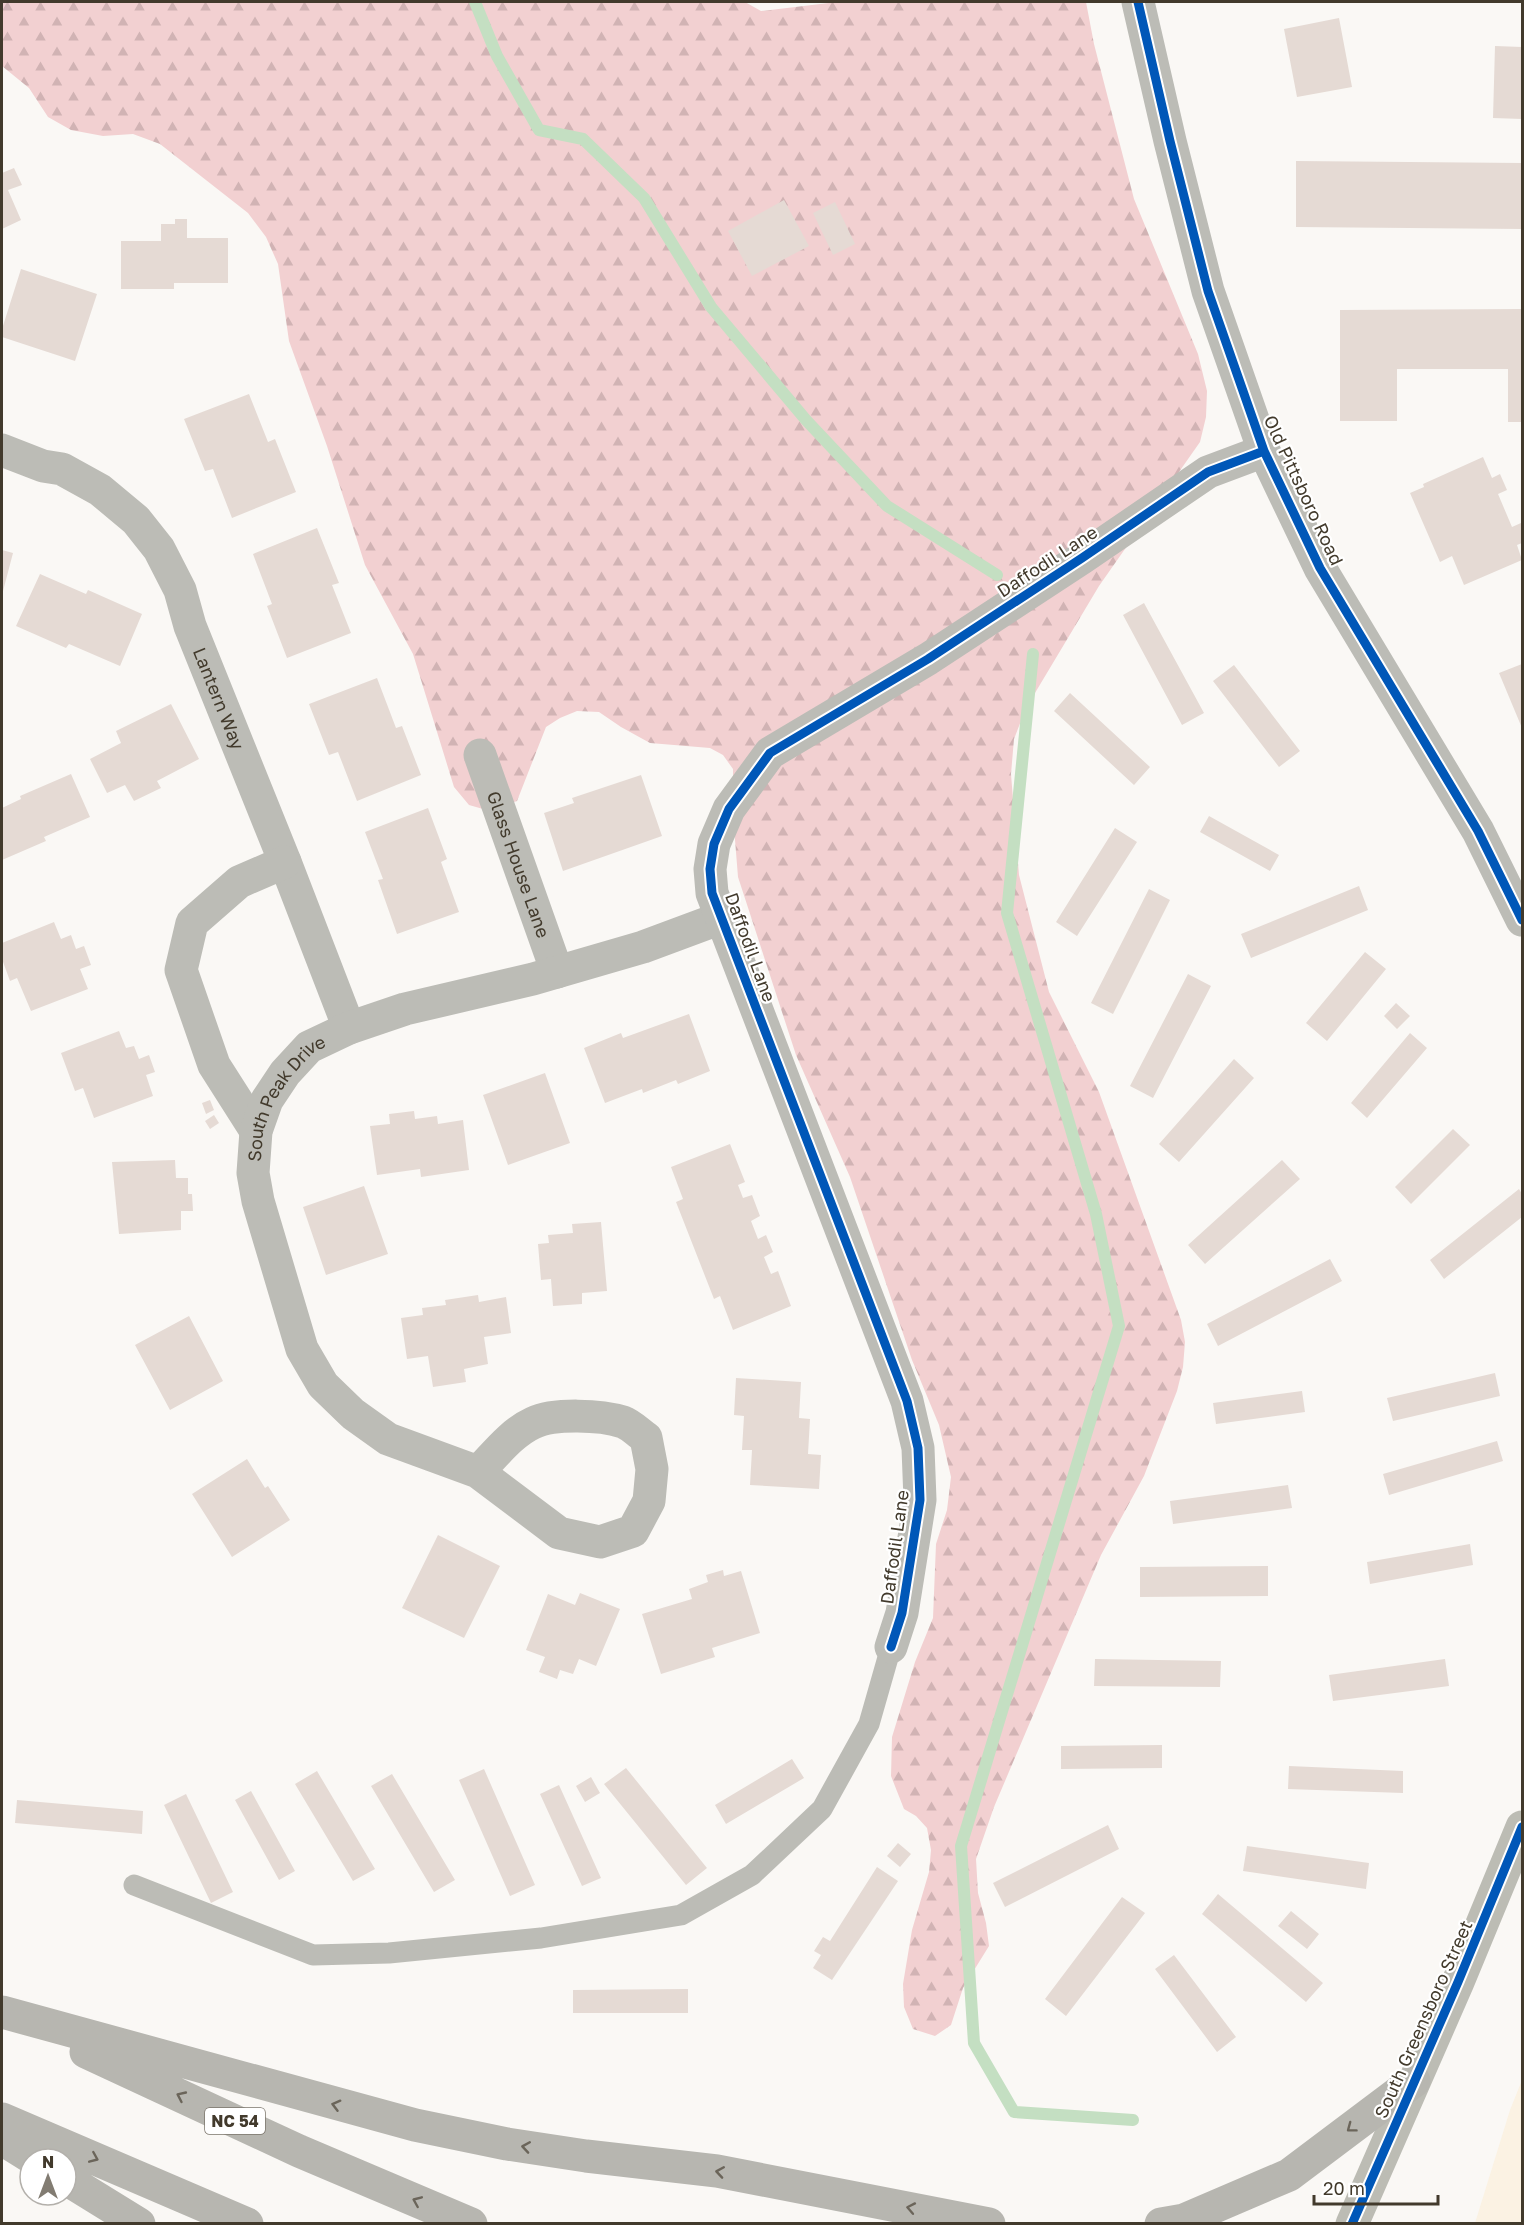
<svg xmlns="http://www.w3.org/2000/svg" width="1524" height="2225" viewBox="0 0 1524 2225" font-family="'Golos Text',sans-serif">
	<defs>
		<pattern id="forest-firs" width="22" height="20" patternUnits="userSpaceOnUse" patternTransform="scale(1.5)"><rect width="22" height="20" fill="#f2d0d1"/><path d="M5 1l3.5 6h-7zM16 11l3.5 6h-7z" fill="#d1b3b4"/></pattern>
	</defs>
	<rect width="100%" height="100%" fill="#faf8f5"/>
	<path fill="#fbf2e3" d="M1522,2080v143h-47l35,-113z"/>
	<path fill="url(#forest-firs)" d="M2,2h743l16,9 76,-9h249l8,42 40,155 64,155 9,37 -1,26 -6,25 -101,144 -73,122 -12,31 -3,35 8,101 30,117 50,100 82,228 4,22 -2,25 -6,24 -33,85 -43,79 -107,252 -18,52 2,34 8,30 3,23 -26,42 -12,37 -16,11 -22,-7 -9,-22 -1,-23 9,-54 17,-58 2,-22 -4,-22 -11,-12 -12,-7 -13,-33 1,-39 23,-75 18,-44 3,-74 11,-34 4,-33 -12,-52 -27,-65 -62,-183 -54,-122 -58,-178 -5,-62v-46l-10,-14 -13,-7 -60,-5 -29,-16 -22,-15 -22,-1 -17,7 -14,9 -29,74 -27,10 -21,-6 -15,-18 -41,-133 -48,-89 -38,-119 -38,-105 -11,-77 -12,-27 -18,-24 -88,-69 -27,-10 -30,2 -32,-6 -23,-13 -19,-29 -27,-22z"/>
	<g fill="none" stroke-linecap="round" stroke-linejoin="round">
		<path stroke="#c4dfc2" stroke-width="12" d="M475,2l22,54 42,74 44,9 61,59 67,109 95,113 81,86 110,69
			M1033,654l-26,259 89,301 23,112 -158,520 13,197 40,69 119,8"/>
	</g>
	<path fill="#e5dad4" d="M1339,18l13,69 -55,10 -13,-68z
		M1495,46l27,1v72l-29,-1z
		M1296,161l226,2v66l-226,-2z
		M14,168l8,17 -14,5 13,30 -19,9v-56z
		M784,200l25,46 -57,30 -24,-45z
		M835,202l20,42 -22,11 -20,-42z
		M175,219h12v19h41v45h-54v6h-53v-48h40v-17h14z
		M21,269l76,25 -22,67 -73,-24v-8z
		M1522,309v113h-14v-53h-111v52h-57v-111z
		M249,394l19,48 7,-3 21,53 -64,26 -19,-49 -8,2 -21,-52z
		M1483,457l9,21 8,-4 7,16 -9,4 14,33 9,-4 1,2v18l-5,2 5,15 -58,25 -12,-29 -12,6 -30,-69 14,-6 -1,-3z
		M317,528l22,55 -7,2 19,48 -64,25 -20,-52 5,-2 -19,-50z
		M2,550l11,3 -11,42z
		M40,574l46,20 2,-4 54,24 -22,52 -51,-22 -3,4 -50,-22z
		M1144,603l60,110 -22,12 -59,-110z
		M1522,664v64l-23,-55z
		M1234,665l66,86 -21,16 -66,-86z
		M377,678l19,50 6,-2 19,49 -64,26 -19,-49 -9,3 -20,-51z
		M1070,693l80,74 -16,18 -80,-74z
		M171,704l28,55 -42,22 4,7 -27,13 -9,-16 -18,8 -17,-34 31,-16 -5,-12z
		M71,774l19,43 -46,20 2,4 -44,19v-52l19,-9 -1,-3z
		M641,775l21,61 -99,35 -19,-58 30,-10 -2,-5z
		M428,808l19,51 -6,3 18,50 -62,22 -19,-54 5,-1 -18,-47z
		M1209,816l70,39 -9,16 -70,-39z
		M1115,828l22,14 -60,94 -21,-14z
		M1359,886l9,24 -117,48 -10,-24z
		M1149,889l21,11 -57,114 -22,-11z
		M54,922l7,17 10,-4 5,14 8,-3 7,19 -11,4 8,20 -57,22 -14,-33 -7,3 -8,-22v-16z
		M1365,952l21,17 -59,72 -21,-18z
		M1188,974l23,12 -58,112 -23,-12z
		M1396,1003l14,13 -13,13 -13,-13z
		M689,1014l21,57 -32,13 -2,-4 -33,13 -1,-4 -37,14 -21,-55 37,-15 2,5z
		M119,1031l7,17 8,-2 5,13 10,-4 6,17 -9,3 7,21 -59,22 -11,-30 -8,3 -14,-38z
		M1410,1033l17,15 -60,70 -16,-15z
		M1234,1059l20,19 -75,84 -20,-18z
		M545,1073l25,70 -62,22 -25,-70z
		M210,1100l4,10 -8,4 -4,-11z
		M414,1111l1,8 22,-3 1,8 25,-4 6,50 -48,7 -1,-8 -43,6 -7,-49 20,-2 -1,-10z
		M214,1115l5,8 -9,6 -5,-8z
		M1453,1129l17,16 -59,59 -16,-17z
		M730,1144l15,38 -7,3 5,13 9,-3 8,21 -9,5 7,18 8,-4 7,17 -9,5 7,17 7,-3 13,35 -58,24 -13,-34 -6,3 -38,-97 7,-3 -12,-32z
		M175,1160l1,18h12v16h4l1,17h-12v19l-62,4 -7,-72z
		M1282,1160l18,19 -95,85 -17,-19z
		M364,1186l24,68 -62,21 -23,-68z
		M1519,1189l3,5v23l-78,62 -14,-19z
		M601,1222l6,69 -25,2v11l-29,2 -2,-27 -10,1 -3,-36 11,-1 -1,-8 25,-2 -1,-9z
		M1330,1259l12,22 -124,65 -11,-22z
		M478,1295l1,7 27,-5 5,36 -27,4 4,27 -24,5 2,13 -33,5 -5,-31 -21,3 -6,-41 22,-3 -1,-7 24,-3 -1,-5z
		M189,1316l34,65 -53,29 -35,-65z
		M1495,1373l5,23 -107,25 -6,-23z
		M736,1378l65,4 -2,36 11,1 -2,35 13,1 -2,34 -69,-4 2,-35h-10l2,-34 -10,-1z
		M1302,1391l3,21 -89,12 -3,-21z
		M1497,1441l6,20 -114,34 -6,-21z
		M247,1459l18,29 3,-2 22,34 -58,37 -40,-63z
		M1288,1485l4,23 -119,16 -3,-23z
		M438,1535l62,31 -36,72 -62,-30z
		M1470,1544l3,21 -103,19 -3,-22z
		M1268,1566v30l-128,1v-30z
		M723,1570l1,6 17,-5 19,62 -48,15 3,9 -54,17 -19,-60 50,-15 -3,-10 19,-7 -2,-7z
		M580,1593l40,16 -24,57 -17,-7 -6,15 -13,-4 -3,9 -18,-7 6,-15 -19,-7 22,-56 27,11z
		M1095,1659l126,2 -1,26 -126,-1z
		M1445,1659l4,27 -116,15 -4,-26z
		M1162,1745v23l-101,1v-23z
		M792,1759l12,19 -78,46 -11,-19z
		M1289,1766l114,5v22l-115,-4z
		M626,1768l81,100 -21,17 -82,-101z
		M484,1769l51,116 -25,11 -51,-116z
		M317,1771l58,98 -22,12 -58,-97z
		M392,1774l63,106 -21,12 -63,-106z
		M591,1777l9,16 -15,9 -9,-16z
		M559,1785l42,93 -19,8 -42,-92z
		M251,1791l44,80 -16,9 -44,-80z
		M186,1794l47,98 -22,11 -47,-98z
		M17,1800l126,11 -1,23 -127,-11z
		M1108,1825l11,24 -114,58 -12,-24z
		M898,1843l13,11 -11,13 -13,-11z
		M1247,1846l122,17 -3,26 -123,-18z
		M877,1867l21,14 -66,99 -19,-12 8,-13 -7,-4 9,-14 7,4z
		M1218,1894l105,89 -17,19 -104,-88z
		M1122,1897l23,16 -79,103 -21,-17z
		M1291,1911l28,23 -12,15 -29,-23z
		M1174,1955l62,82 -19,15 -62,-83z
		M688,1989v24h-115v-23z"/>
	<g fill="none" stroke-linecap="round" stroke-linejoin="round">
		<path stroke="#bcbcb6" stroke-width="21" d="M134,1885l179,70 76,-2 152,-15 140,-23 71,-40 70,-66 47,-85 22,-77"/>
		<g stroke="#bcbcb6" stroke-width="33">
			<path d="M1138,2l32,139 38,150 56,160 56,117 158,263 44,89"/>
			<path id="s1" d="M2,450l41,16 19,3 38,21 36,30 23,29 21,41 10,36 95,236 64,166"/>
			<path id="s2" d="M480,755l77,217"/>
			<path d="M256,1131l-42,-66 -33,-95 11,-47 47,-41 46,-20"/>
			<path id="s3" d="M478,1472c16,-16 33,-39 55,-49 21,-10 68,-8 90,-1 8,3 16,11 23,16l6,31 -3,32 -16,30 -33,11 -41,-9 -81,-61 -90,-33 -35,-25 -30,-29 -21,-36 -44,-148 -5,-28 3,-42 11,-31 18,-27 24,-26 40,-19 56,-19 128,-30 110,-32 78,-29"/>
			<path d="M891,1647l11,-34 18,-113 -2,-52 -11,-47 -195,-508 -2,-24 4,-25 15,-35 41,-56 158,-94 154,-101 126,-86 56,-21"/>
		</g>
		<path stroke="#bcbcb4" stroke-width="33" d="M1352,2224l106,-242 64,-155"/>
		<path stroke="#b7b6b0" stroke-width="33" d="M2,2012l413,113 92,19 79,12 131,15 272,53
			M86,2052l213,99 172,73
			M2,2119l245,105
			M2,2139l32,20
			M66,2179l73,45
			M1161,2224l23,-4 105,-45 125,-94"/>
		<defs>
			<path id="cycleway" d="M1138,2l32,139 38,150 56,160 56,117 158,263 44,89
				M891,1647l11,-34 18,-113 -2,-52 -11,-47 -195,-508 -2,-24 4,-25 15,-35 41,-56 158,-94 154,-101 126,-86 56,-21
				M1352,2224l106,-242 64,-155"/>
		</defs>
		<use href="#cycleway" stroke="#fff" stroke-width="13"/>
		<use href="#cycleway" stroke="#0057b8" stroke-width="9"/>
	</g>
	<defs><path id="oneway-chevron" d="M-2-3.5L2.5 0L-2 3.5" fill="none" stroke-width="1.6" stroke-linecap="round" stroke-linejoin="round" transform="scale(1.5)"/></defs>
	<g stroke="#6b655a">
		<use href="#oneway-chevron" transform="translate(181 2096) rotate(-155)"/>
		<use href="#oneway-chevron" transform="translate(336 2105) rotate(-165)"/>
		<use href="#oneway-chevron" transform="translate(1351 2128) rotate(143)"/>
		<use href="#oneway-chevron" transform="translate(526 2147) rotate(-171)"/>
		<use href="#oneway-chevron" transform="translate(94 2158) rotate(23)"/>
		<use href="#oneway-chevron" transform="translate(720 2172) rotate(-171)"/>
		<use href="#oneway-chevron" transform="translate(417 2201) rotate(-157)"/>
		<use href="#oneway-chevron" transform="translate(911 2208) rotate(-169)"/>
	</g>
	<g text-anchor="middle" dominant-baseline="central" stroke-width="4.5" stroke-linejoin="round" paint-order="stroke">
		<rect fill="#fff" stroke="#7b756b" stroke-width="1.5" x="205" y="2108" width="60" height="26" rx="4.5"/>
		<g font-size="16" font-weight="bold" fill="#423a2c">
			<text x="235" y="2121">NC 54</text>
		</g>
		<g font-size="18" fill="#423a2c" stroke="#fff">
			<text transform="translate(1304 490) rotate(65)">Old Pittsboro Road</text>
			<text transform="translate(1047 561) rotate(-33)">Daffodil Lane</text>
			<text stroke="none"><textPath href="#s1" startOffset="352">Lantern Way</textPath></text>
			<text stroke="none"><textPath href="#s2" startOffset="116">Glass House Lane</textPath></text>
			<text transform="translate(751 947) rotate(70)">Daffodil Lane</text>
			<text stroke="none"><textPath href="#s3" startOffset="960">South Peak Drive</textPath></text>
			<text transform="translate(894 1547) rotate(-82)">Daffodil Lane</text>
			<text transform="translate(1423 2019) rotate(-66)">South Greensboro Street</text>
		</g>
	</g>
	<rect width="1524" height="2225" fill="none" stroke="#423a2c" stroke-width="6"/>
	<g transform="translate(48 2177)"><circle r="28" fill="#ffffff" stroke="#b3b0ab" stroke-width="1.5"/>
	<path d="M0-4.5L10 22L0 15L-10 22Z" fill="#827c72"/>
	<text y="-9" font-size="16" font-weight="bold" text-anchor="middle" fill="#423a2c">N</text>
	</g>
	<path d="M1314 2195v9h124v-9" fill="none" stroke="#423a2c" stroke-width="3"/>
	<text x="1323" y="2195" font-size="18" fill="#423a2c" stroke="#ffffff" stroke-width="4.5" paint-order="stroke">20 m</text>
</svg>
